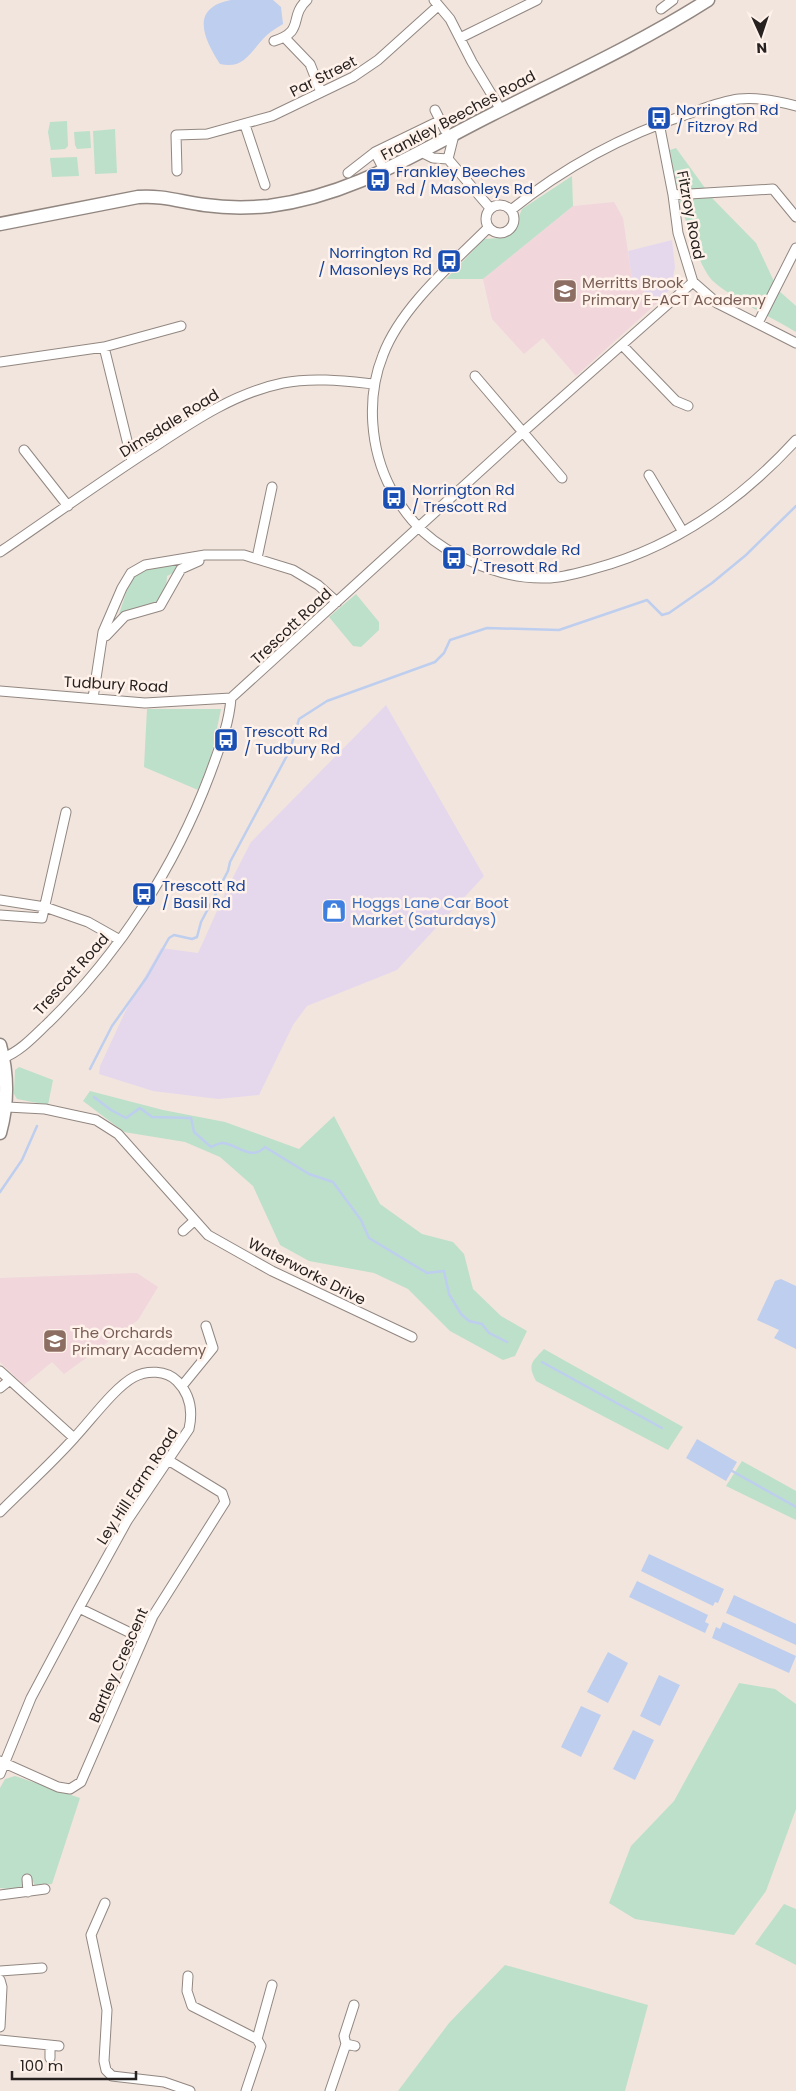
<svg xmlns="http://www.w3.org/2000/svg" width="796" height="2091" viewBox="0 0 796 2091" font-family="Poppins,sans-serif">
	<rect width="100%" height="100%" fill="#f2e5de"/>
	<path fill="#e6d8ec" d="M672,240l3,27 -4,21 -14,15 -25,-23 -4,-29z
		M386,705l98,171 -87,94 -90,36 -14,19 -34,70 -41,4 -65,-8 -54,-17 1,-8 26,-56 35,-62 37,5 29,-64 24,-47z"/>
	<path fill="#f1d6db" d="M614,202l9,16 9,62 25,23 -81,73 -33,-38 -19,16 -32,-35 -9,-40 90,-73z
		M137,1273l21,14 -20,33 -74,54 -12,-12 -28,23 -24,-23v-84z"/>
	<path fill="#bde0ca" d="M67,121l1,25 -3,3 -14,1 -3,-18 2,-10z
		M115,129l2,44 -22,1 -2,-43z
		M90,131l1,17 -14,1 -2,-4 -1,-13z
		M676,148l37,51 43,44 22,47 18,16v26c-24,-14 -61,-32 -82,-50 -20,-17 -41,-104 -44,-132z
		M77,157l2,19 -27,1 -2,-19z
		M572,176l1,30 -90,73h-37l38,-40 15,-1 13,-5 10,-24z
		M177,565l-4,8 -6,3c-1,23 -7,27 -28,34 -7,1 -14,4 -20,4l13,-39 15,-8z
		M356,594l23,28v8l-18,17 -8,-1 -24,-29z
		M147,709h74l-10,48 -13,33 -54,-23z
		M19,1067l34,13 -5,25 -31,-6 -3,-5 1,-24z
		M90,1091l73,19 62,12 74,27 35,-33 46,88 42,30 31,8 11,12 9,35 28,27 26,15 -12,25 -12,4 -53,-29 -42,-42 -34,-16 -65,-12 -29,-16 -27,-59 -33,-29 -35,-15 -61,-10 -41,-31z
		M544,1349l139,78 -15,23 -132,-69c-9,-17 -4,-19 8,-32z
		M742,1461l54,30v29l-70,-34z
		M739,1683l36,6 21,15v105l-30,82 -32,44 -99,-16 -26,-16 22,-57 43,-45z
		M15,1776l65,22 -28,86 -17,2 -4,-9 -8,6 -1,4 -6,3 -16,-2v-100l5,-9z
		M784,1904l12,5v56l-41,-21z
		M505,1965l143,40 -23,86h-227l51,-68z"/>
	<path fill="#beceee" d="M231,0h42l8,7 2,17c-6,4 -12,7 -16,11 -16,15 -22,35 -47,29 -16,-25 -31,-56 11,-64z
		M781,1279l15,7v63l-22,-11 5,-8 -22,-10 18,-39z
		M697,1439l40,23 -11,19 -40,-23z
		M649,1554l75,35 -6,14 -3,-1 -2,4 -72,-35z
		M637,1581l71,34 -3,7 4,2 -4,9 -76,-36z
		M734,1595l62,29v21l-70,-32z
		M723,1622l73,34 -7,17 -77,-35 4,-11 4,2z
		M608,1652l20,11 -20,40 -21,-11z
		M659,1675l21,10 -20,41 -20,-10z
		M581,1706l20,9 -20,42 -20,-10z
		M633,1730l21,10 -19,40 -22,-11z"/>
	<g fill="none" stroke-linecap="round" stroke-linejoin="round">
		<path stroke="#beceee" stroke-width="2.5" d="M90,1069l22,-43 35,-49 22,-39 5,-3 18,4 5,-2 4,-15 27,-51 2,-9 60,-112 9,-31 28,-18 108,-39 9,-9 6,-13 37,-12 72,2 88,-30 15,15 7,-2 43,-30 34,-28 50,-49
			M94,1097l17,13 15,8 14,-10 12,9 39,1 3,14 17,15c3,-1 8,-4 11,-4 14,0 29,19 43,4l44,27 24,8 28,38 8,18 58,35 17,-2 5,23 12,20 8,7 13,3 7,9 18,9
			M0,1192l22,-32 15,-34
			M542,1362l120,66
			M732,1471l64,36"/>
		<defs>
			<path id="street" d="M434,0l16,19 22,43 29,48
				M661,9l12,-9
				M285,38l25,26 11,28
				M460,38l77,-38
				M274,41c32,-10 14,-24 33,-41
				M435,110l10,20
				M659,123l14,72 5,38 15,49 24,21 79,40
				M245,125l20,60
				M421,152l12,6 15,1 42,49
				M448,159l6,-24
				M177,171l-1,-36 31,-1 65,-18 81,-39 25,-17 60,-54
				M385,172l-10,-20 64,-31
				M348,173l27,-21
				M673,195l100,-6 23,28
				M486 219a14 14 0 1 1 28 0a14 14 0 1 1-28 0Z
				M511,210c52,-42 113,-75 177,-96 17,-6 34,-13 51,-15 20,-2 39,2 57,7
				M488,228c-36,36 -87,79 -105,127 -17,42 -13,94 8,134 19,35 43,57 79,72 24,11 50,18 77,17 15,0 31,-5 46,-9 80,-21 148,-69 203,-129
				M758,323l38,-75
				M622,345l54,56 12,5
				M104,347l77,-21
				M0,362l104,-15 28,114
				M475,376l87,102
				M24,450l44,56
				M649,475l34,57
				M0,552c50,-34 100,-70 151,-103 41,-27 83,-56 132,-66 30,-6 62,-2 91,1
				M257,558l15,-71
				M106,636l19,-20 35,-10 21,-37 18,-8
				M0,691l145,12 86,-5
				M93,698l10,-66 19,-44 9,-15 14,-8 60,-10h39l49,15 25,15 19,17
				M0,900l45,7 43,15 32,18
				M0,915l42,3 24,-106
				M3,1058c18,-7 31,-22 45,-35 71,-69 127,-156 162,-249 9,-25 19,-49 21,-76l292,-266 170,-150
				M7,1107l38,2 51,11 22,14 90,101 64,36 140,66
				M183,1231l11,-10
				M0,1371l74,67
				M182,1386l31,-38 -7,-22
				M0,1388l10,-8
				M0,1512c25,-25 52,-49 75,-75 16,-17 40,-50 59,-60 13,-7 32,-7 43,4 14,14 16,30 12,48l-62,92 -48,87 -48,90 -31,76
				M79,1608l64,31
				M0,1761l58,26 12,2 11,-7 72,-166 72,-114 -3,-9 -54,-33
				M27,1879l1,13
				M0,1895l45,-6
				M105,1903l-14,32 16,75 -3,51 2,9 6,6 52,6 26,9
				M0,1971l42,-3
				M188,1976l-1,15 5,15 65,33
				M0,1980l2,7 -2,40
				M0,2040l59,6
				M346,2044l-2,-8 10,-31
				M50,2046v12
				M246,2091l15,-45 -4,-7 15,-54
				M330,2091l16,-47 9,2"/>
			<path id="secondary" d="M0,224l138,-27c23,-2 44,5 67,8 21,3 43,3 64,1 85,-11 148,-54 222,-91 73,-37 148,-71 217,-115
				M0,1045c8,29 8,59 0,88"/>
		</defs>
		<use href="#street" stroke="#928780" stroke-width="11"/>
		<use href="#secondary" stroke="#928780" stroke-width="15"/>
		<use href="#street" stroke="#fff" stroke-width="9"/>
		<use href="#secondary" stroke="#fff" stroke-width="12"/>
	</g>
	<defs>
		<symbol id="bus-square" viewBox="-11 -11 22 22"><rect x="-9" y="-9" width="18" height="18" rx="4" fill="#1a4fb4" stroke="#fff2eb"/><path d="M-5-6H5V4H4V6H2V4H-2V6H-4V4H-5ZM-3.5-4V0h7V-4ZM-3.5 1.2v1.5H-2V1.2ZM2 1.2v1.5H3.5V1.2Z" fill="#fff"/></symbol>
		<symbol id="school-square" viewBox="-11 -11 22 22"><rect x="-9" y="-9" width="18" height="18" rx="4" fill="#8d6e63" stroke="#fff2eb"/><path d="M0-5L7-2L0 1L-7-2ZM-4 1L0 2.5L4 1V4Q0 6-4 4Z" fill="#fff"/></symbol>
		<symbol id="shop-square" viewBox="-11 -11 22 22"><rect x="-9" y="-9" width="18" height="18" rx="4" fill="#3f7fe0" stroke="#fff2eb"/><path d="M-5-2.5h2.3a2.7 3.5 0 0 1 5.4 0H5L5.5 6h-11ZM-1.5-2.5h3a1.5 2.3 0 0 0-3 0Z" fill="#fff"/></symbol>
	</defs>
	<g fill-rule="evenodd">
		<use href="#bus-square" x="645" y="104" width="28" height="28"/>
		<use href="#bus-square" x="364" y="166" width="28" height="28"/>
		<use href="#bus-square" x="435" y="247" width="28" height="28"/>
		<use href="#school-square" x="551" y="277" width="28" height="28"/>
		<use href="#bus-square" x="380" y="484" width="28" height="28"/>
		<use href="#bus-square" x="440" y="544" width="28" height="28"/>
		<use href="#bus-square" x="212" y="726" width="28" height="28"/>
		<use href="#bus-square" x="130" y="880" width="28" height="28"/>
		<use href="#shop-square" x="320" y="897" width="28" height="28"/>
		<use href="#school-square" x="41" y="1327" width="28" height="28"/>
	</g>
	<g text-anchor="middle" dominant-baseline="central" stroke-width="5" stroke-linejoin="round" paint-order="stroke">
		<g font-size="15" fill="#272220" stroke="#fff2eb">
			<text transform="translate(323 76) rotate(-27)">Par Street</text>
			<text transform="translate(458 115) rotate(-28)">Frankley Beeches Road</text>
			<text transform="translate(691 215) rotate(79)">Fitzroy Road</text>
			<text transform="translate(169 423) rotate(-32)">Dimsdale Road</text>
			<text transform="translate(291 626) rotate(-43)">Trescott Road</text>
			<text transform="translate(116 684) rotate(3)">Tudbury Road</text>
			<text transform="translate(71 974) rotate(-48)">Trescott Road</text>
			<text transform="translate(307 1271) rotate(27)">Waterworks Drive</text>
			<text transform="translate(137 1486) rotate(-57)">Ley Hill Farm Road</text>
			<text transform="translate(118 1665) rotate(-66)">Bartley Crescent</text>
		</g>
		<g font-size="15" fill="#164399" stroke="#fff2eb" text-anchor="start">
			<text x="676" y="109">Norrington Rd<tspan x="676" dy="17">/ Fitzroy Rd</tspan></text>
			<text x="396" y="171">Frankley Beeches<tspan x="396" dy="17">Rd / Masonleys Rd</tspan></text>
			<text x="432" y="252" text-anchor="end">Norrington Rd<tspan x="432" dy="17">/ Masonleys Rd</tspan></text>
			<text x="412" y="489">Norrington Rd<tspan x="412" dy="17">/ Trescott Rd</tspan></text>
			<text x="472" y="549">Borrowdale Rd<tspan x="472" dy="17">/ Tresott Rd</tspan></text>
			<text x="244" y="731">Trescott Rd<tspan x="244" dy="17">/ Tudbury Rd</tspan></text>
			<text x="162" y="885">Trescott Rd<tspan x="162" dy="17">/ Basil Rd</tspan></text>
		</g>
		<g font-size="15" fill="#785e54" stroke="#fff2eb" text-anchor="start">
			<text x="582" y="282">Merritts Brook<tspan x="582" dy="17">Primary E-ACT Academy</tspan></text>
			<text x="72" y="1332">The Orchards<tspan x="72" dy="17">Primary Academy</tspan></text>
		</g>
		<g font-size="15" fill="#366cbe" stroke="#fff2eb" text-anchor="start">
			<text x="352" y="902">Hoggs Lane Car Boot<tspan x="352" dy="17">Market (Saturdays)</tspan></text>
		</g>
	</g>
	<g transform="translate(761 35) rotate(177)" stroke="#fff2eb" stroke-width="4" paint-order="stroke">
	<path d="M0-4L9 19L0 12L-9 19Z" fill="#272220"/>
	<text y="-8" font-size="14" font-weight="bold" text-anchor="middle" fill="#272220">N</text>
	</g>
	<path d="M12 2071v8h124v-8" fill="none" stroke="#272220" stroke-width="2.5"/>
	<text x="20" y="2071" font-size="15" fill="#272220" stroke="#fff2eb" stroke-width="4" paint-order="stroke">100 m</text>
</svg>
